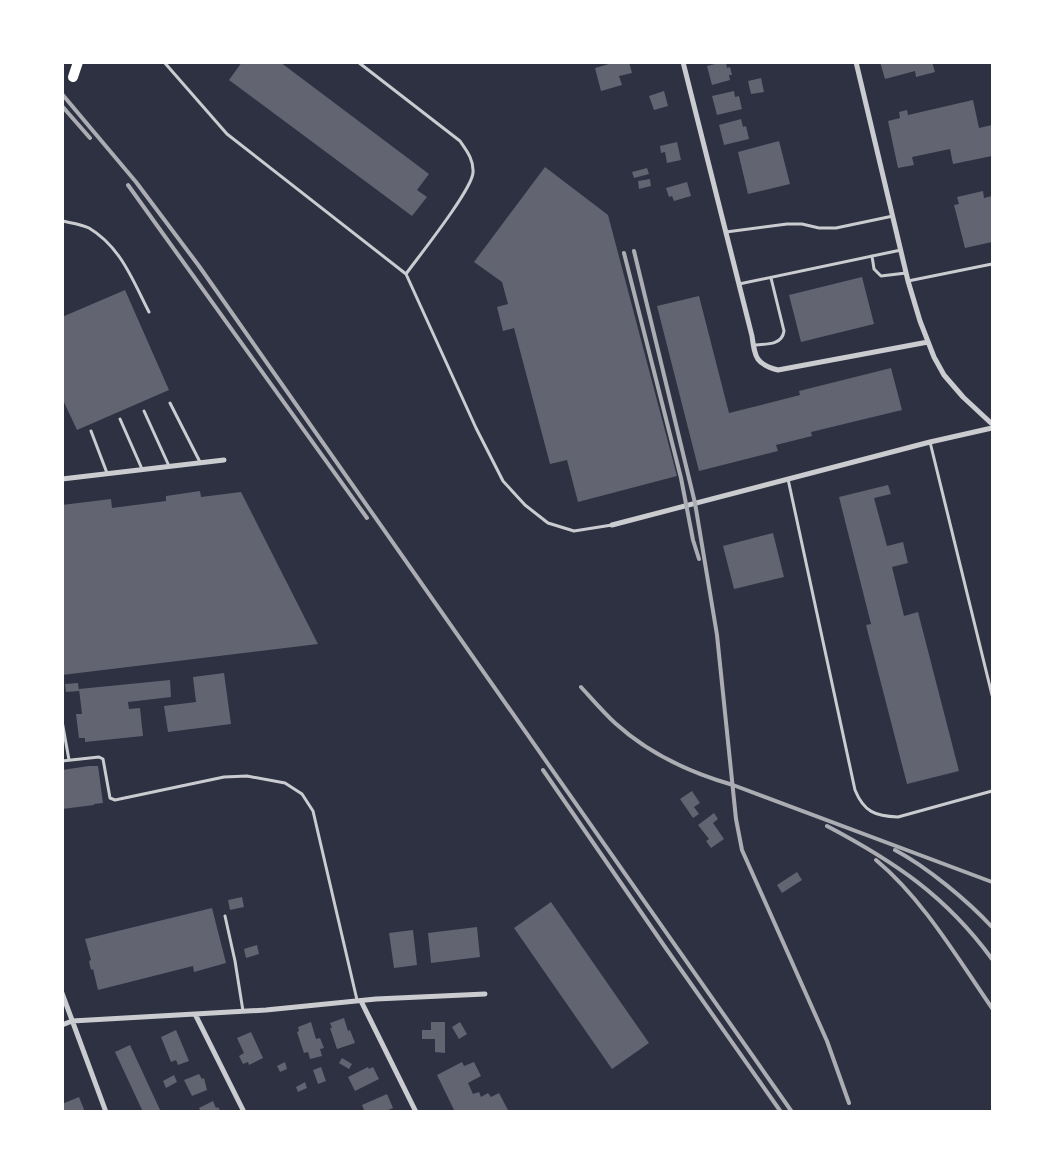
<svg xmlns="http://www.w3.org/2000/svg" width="1055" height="1174" viewBox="0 0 1055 1174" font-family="Roboto,sans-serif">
	<rect width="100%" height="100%" fill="#2d3142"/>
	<path fill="#626471" d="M242,62h38l149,112 -12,16 10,7 -15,19 -183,-136z
		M616,62h13l3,11 -13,3 3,9 -21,6 -6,-23z
		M723,62h3l1,6 3,-1 2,8h-3l1,5 -18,5 -5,-19z
		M880,62h52l3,10 -19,5 -1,-6 -30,8z
		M761,78l3,14 -13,2 -3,-13z
		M664,91l4,15 -14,4 -5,-14z
		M734,91l1,6 4,-1 3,13 -25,6 -5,-19z
		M973,100l6,28 13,-3v31l-39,8 -3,-15 -38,8 2,8 -16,3 -10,-47 12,-3 -1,-6 8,-2 1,5z
		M741,119l2,8 3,-1 3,13 -25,6 -5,-20z
		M779,141l11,43 -42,10 -10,-42z
		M677,142l4,18 -14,3 -2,-11 -4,1 -1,-7z
		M545,167l63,48 69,261 -99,26 -11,-42 -17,4 -36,-136 -11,3 -6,-24 11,-3 -6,-22 -28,-20z
		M647,168l2,6 -15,4 -2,-6z
		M650,179l1,7 -12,3 -1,-8z
		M687,182l4,14 -17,5 -2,-5 -3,1 -3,-9z
		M983,191l1,7 8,-2v46l-27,6 -11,-43 5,-1 -2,-7z
		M862,277l12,47 -73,18 -12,-47z
		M125,290l44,100 -92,40 -15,-32v-81z
		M699,296l30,117 71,-18 -1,-4 92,-23 11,42 -91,22 1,4 -36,9 2,6 -79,20 -42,-165z
		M888,485l3,9 -17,4 13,48 16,-4 5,21 -16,4 12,49 14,-4 41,159 -52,13 -41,-159 5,-1 -32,-127z
		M200,491l1,6 40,-5 77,152 -256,31v-170l49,-6 1,9 54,-7v-5z
		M773,533l11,44 -50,12 -11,-43z
		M224,673l7,51 -63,8 -4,-26 32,-4 -3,-25z
		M170,680l1,17 -43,5 1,7 11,-1 3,28 -58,6v-4h-6l-3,-24h6l-3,-25z
		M78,683l1,8 -13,1 -1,-8z
		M89,766h9l5,37 -9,1v1l-32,4v-39z
		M692,791l8,12 -6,4 5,7 -6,4 -13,-19z
		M714,813l4,6 -5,4 11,16 -13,9 -5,-7 3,-2 -11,-14z
		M797,872l5,8 -20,13 -5,-8z
		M242,897l2,10 -14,3 -2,-10z
		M551,902l98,141 -37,26 -98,-141z
		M212,908l14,55 -32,9 -1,-6 -95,24 -5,-21 -2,1 -2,-9 2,-1 -6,-21z
		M477,927l3,30 -49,6 -3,-30z
		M413,930l4,35 -23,3 -5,-35z
		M257,945l2,9 -13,4 -2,-9z
		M344,1018l4,13 2,-1 5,13 -18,6 -7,-21h2l-2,-5z
		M311,1022l5,17 4,-1 4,10 -4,1 2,7 -12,3 -2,-7 -4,1 -7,-21 2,-1 -1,-4z
		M431,1022h14v31l-10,-1v-13h-13v-9h9z
		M460,1022l7,12 -8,5 -7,-12z
		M176,1030l13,31 -11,4 -2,-5 -5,2 -10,-25z
		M251,1032l12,26 -14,7 -1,-3 -5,2 -4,-8 5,-3 -7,-15z
		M130,1045l31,67h-18l-28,-60z
		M342,1058l10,6 -3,5 -10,-6z
		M285,1062l2,7 -7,3 -3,-6z
		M462,1062l2,4 10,-4 7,14 -13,7 5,11 6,-2 2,5 7,-4 3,4 8,-4 10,19h-54l-18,-37z
		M321,1067l5,14 -8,3 -5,-14z
		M368,1067l1,2 4,-2 6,12 -24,12 -7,-14z
		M199,1074l3,5 2,-1 3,12 -15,6 -8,-16z
		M174,1075l3,7 -11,6 -3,-7z
		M305,1082l2,6 -9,4 -2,-5z
		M387,1094l6,14 -9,4h-19l-3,-7z
		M79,1097l6,15h-23v-8z
		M213,1101l3,7 2,-1 3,5h-20l-2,-4z"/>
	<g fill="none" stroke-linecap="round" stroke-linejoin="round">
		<path stroke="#caccd0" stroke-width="3" d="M164,62l63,72 179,140 70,154 27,53 22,24 23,18 26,8 38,-6
			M358,62l102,79c7,10 14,19 13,32 -2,18 -54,83 -67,101
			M62,221c9,2 19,3 27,7 32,19 44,53 60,84
			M726,232l61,-8h15l17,4h17l57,-12
			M872,256l2,13 7,7 25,-3
			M908,281l84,-17
			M739,284l162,-34
			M753,345c12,-1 29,1 31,-14l-13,-53
			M170,403l30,59
			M144,411l25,55
			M120,419l22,50
			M91,431l16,42
			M930,442l62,253
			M788,479l67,311c9,22 20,26 43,27l94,-26
			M62,721l7,39
			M62,761l37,-4 4,2 7,39 5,2 109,-23 23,-1 38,7 17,11 11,17 44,189
			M225,916l10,45 8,50"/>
		<path stroke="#caccd0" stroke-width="5" d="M683,62l69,274c3,22 4,28 26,34l150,-28
			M856,62l52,219 12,40 14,36 10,18 19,22 29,27
			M62,479l162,-19
			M612,525l318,-83 62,-14
			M62,993l44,119
			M361,1001l55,111
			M195,1014l49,98
			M62,1025l10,-4 194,-11 110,-11 109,-5"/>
		<path stroke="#fff" stroke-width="10" d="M73,77l5,-15"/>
		<path stroke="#abadb3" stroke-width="4" d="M62,94l74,88 63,84 593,846
			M62,106l28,32
			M128,185l239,333
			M634,251l61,252 22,132 19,184 6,31 85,191 22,62
			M624,253l57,225 12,62 6,19
			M581,687c11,12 22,25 34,36 33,30 76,50 118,62l259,97
			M543,770l122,177 116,165
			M827,826c68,36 119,70 165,133
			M895,850c32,17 73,51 97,77
			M876,860c47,39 82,99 116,148"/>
	</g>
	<rect width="1055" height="1174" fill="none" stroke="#ffffff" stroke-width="128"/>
</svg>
